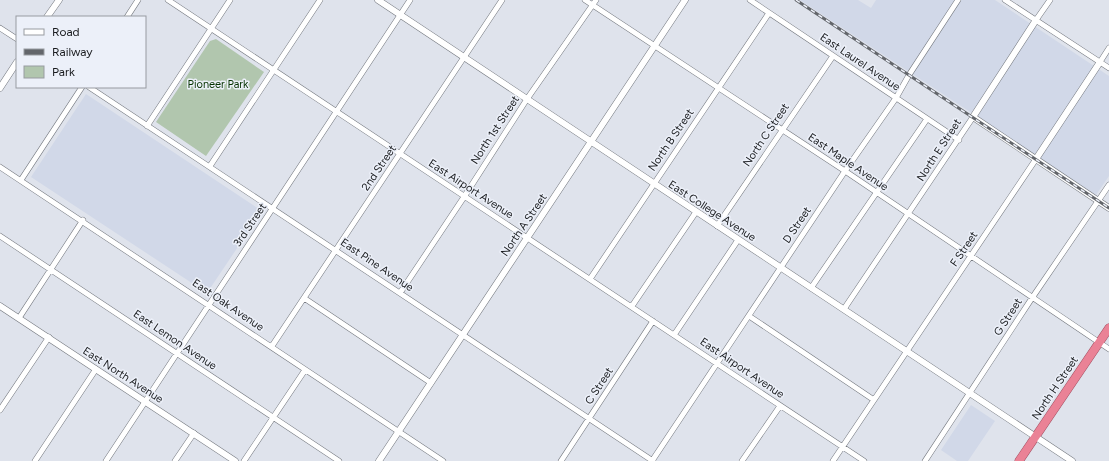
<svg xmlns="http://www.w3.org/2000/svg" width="1109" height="461" viewBox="0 0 1109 461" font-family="Figtree,sans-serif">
	<rect width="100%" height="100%" fill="#dfe3ec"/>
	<path fill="#d1d8e8" d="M800,0h58l13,8 5,-8h119l114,76v100l-13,19z
		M86,94l176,117 -55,82 -176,-116z
		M971,405l24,16 -27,40h-11l-16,-11z"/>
	<path fill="#b1c6ae" d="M216,39l48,33 -58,84 -50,-34 54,-81z"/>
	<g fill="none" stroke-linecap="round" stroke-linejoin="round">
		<defs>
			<path id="minor" d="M168,0l696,461
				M585,0l260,171 264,178
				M750,0l209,140
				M1005,0l104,68
				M127,17l11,-17
				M1036,20l14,-20
				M0,28l17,11
				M1100,62l9,-14
				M89,87l564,374
				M147,126l83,-126
				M210,166l110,-166
				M0,167l443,294
				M21,180l61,-93
				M717,226l116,-170
				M0,236l339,225
				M590,279l179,-266
				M811,288l116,-169
				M400,293l64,-96 63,-98 69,-99
				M304,298l127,85
				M632,306l64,-94
				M844,309l129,-192
				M749,316l125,84
				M19,318l64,-98
				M674,335l64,-95
				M272,346l230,-346
				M0,410l49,-73
				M35,461l61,-92
				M106,461l304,-461
				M175,461l19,-28
				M244,461l61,-91
				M561,461l92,-140
				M652,461l193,-290 51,-73 13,-23 49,-75
				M742,461l38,-55
				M833,461l203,-302
				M925,461l107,-163 77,-113"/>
			<path id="tertiary" d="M378,0l694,461
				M47,17l12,-17
				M1036,20l-63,97 136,91
				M0,88l17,-26
				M1036,159l64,-97
				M0,306l235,155
				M379,461l306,-461"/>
			<path id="trunk" d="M1019,461l90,-133"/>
		</defs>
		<use href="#minor" stroke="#74787f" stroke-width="6"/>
		<use href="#tertiary" stroke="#74787f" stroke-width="7"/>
		<use href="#trunk" stroke="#9d495b" stroke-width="9"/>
		<use href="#minor" stroke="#fff" stroke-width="5"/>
		<use href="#tertiary" stroke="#fff" stroke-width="6"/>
		<use href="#trunk" stroke="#ea8296" stroke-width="8"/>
		<defs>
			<path id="rail" d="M796,0l313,208"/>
		</defs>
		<use href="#rail" stroke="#63666b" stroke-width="3"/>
		<use href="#rail" stroke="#ecf0f9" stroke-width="1.5" stroke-dasharray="4.5" stroke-linecap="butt"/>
	</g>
	<g text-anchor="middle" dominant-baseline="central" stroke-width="3" stroke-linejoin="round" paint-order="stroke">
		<g font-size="11" fill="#191b1e" stroke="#ecf0f9">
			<text transform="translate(860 62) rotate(34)">East Laurel Avenue</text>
			<text transform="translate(495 130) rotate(-57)">North 1st Street</text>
			<text transform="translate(766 135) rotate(-56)">North C Street</text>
			<text transform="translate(671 140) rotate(-56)">North B Street</text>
			<text transform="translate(939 150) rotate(-57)">North E Street</text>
			<text transform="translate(848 162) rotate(34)">East Maple Avenue</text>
			<text transform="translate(379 168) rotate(-56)">2nd Street</text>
			<text transform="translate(471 189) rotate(33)">East Airport Avenue</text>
			<text transform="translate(712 211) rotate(33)">East College Avenue</text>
			<text transform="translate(250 225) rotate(-56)">3rd Street</text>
			<text transform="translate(524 225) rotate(-56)">North A Street</text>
			<text transform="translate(797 225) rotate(-56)">D Street</text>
			<text transform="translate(964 249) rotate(-56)">F Street</text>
			<text transform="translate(377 265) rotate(34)">East Pine Avenue</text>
			<text transform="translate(228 305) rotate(34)">East Oak Avenue</text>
			<text transform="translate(1008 317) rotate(-57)">G Street</text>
			<text transform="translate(175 340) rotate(34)">East Lemon Avenue</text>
			<text transform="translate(742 368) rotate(34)">East Airport Avenue</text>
			<text transform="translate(123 375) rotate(33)">East North Avenue</text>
			<text transform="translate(599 386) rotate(-57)">C Street</text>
			<text transform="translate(1055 388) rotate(-56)">North H Street</text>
		</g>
		<g font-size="11" fill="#063301" stroke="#ecf0f9">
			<text x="218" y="84">Pioneer Park</text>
		</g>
	</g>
	<rect x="16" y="16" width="130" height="72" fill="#ecf0f9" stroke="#989ba1"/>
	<rect x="24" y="29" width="20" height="6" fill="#ffffff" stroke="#989ba1"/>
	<text x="52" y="36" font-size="12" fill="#191b1e">Road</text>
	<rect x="24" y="49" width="20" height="6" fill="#63666b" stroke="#989ba1"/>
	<text x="52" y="56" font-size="12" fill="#191b1e">Railway</text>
	<rect x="24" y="66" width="20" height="12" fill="#b1c6ae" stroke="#989ba1"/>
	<text x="52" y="76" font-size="12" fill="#191b1e">Park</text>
</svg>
